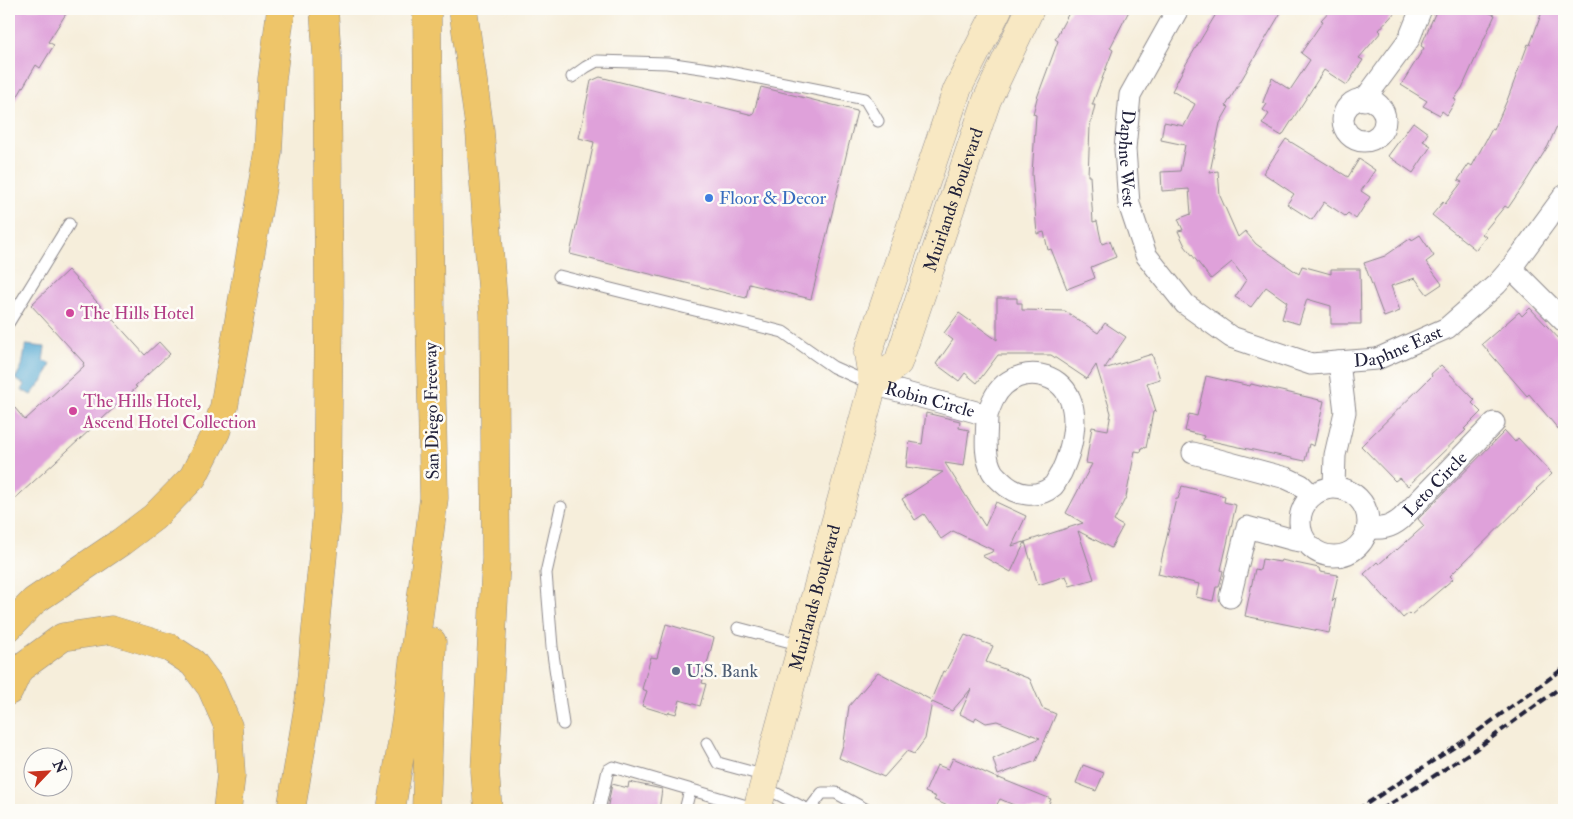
<svg xmlns="http://www.w3.org/2000/svg" width="1573" height="819" viewBox="0 0 1573 819" font-family="'IM FELL Double Pica',serif">
	<rect width="100%" height="100%" fill="#fdfcf7"/>
	<filter id="ink" filterUnits="userSpaceOnUse"><feTurbulence type="fractalNoise" baseFrequency=".02" numOctaves="2"/><feDisplacementMap in="SourceGraphic" scale="10" xChannelSelector="R" yChannelSelector="G"/><feConvolveMatrix kernelMatrix="1 2 1 2 8 2 1 2 1" color-interpolation-filters="sRGB"/></filter>
	<filter id="wash" filterUnits="userSpaceOnUse"><feTurbulence type="fractalNoise" baseFrequency=".0096" numOctaves="4" result="noise"/><feDisplacementMap in="SourceGraphic" scale="20" xChannelSelector="R" yChannelSelector="G"/><feGaussianBlur stdDeviation="1.12" result="paint"/><feColorMatrix in="noise" values="0 0 0 0 0 0 0 0 0 0 0 0 0 0 0 0 0 1.4 0 .05"/><feComposite in="paint" operator="in"/></filter>
	<g filter="url(#wash)">
		<rect width="100%" height="100%" fill="#f6eedb"/>
		<path fill="#59aad3" stroke="#3e6687" d="M26,345l19,2 -2,14 8,3 -7,15 -13,16 -9,-5 3,-5 -10,-6 7,-13z"/>
		<g id="blocks">
			<path fill="#dfa1da" d="M9,9h60l-21,33 6,3 -14,23 -4,-3 -27,46z
				M1071,9h59l-20,39 3,2 -21,55h3l-5,21 -2,50h2l3,46 4,-1 5,23 8,-3 6,16 -25,10 4,11 -28,11 -16,-40 -3,1 -4,-18 -7,2 -5,-60 4,-59 -3,-1 4,-16 21,-57 -3,-2z
				M1219,9h64l-57,97 3,1 -9,16 -10,49 8,-1 2,25 18,41 7,-6 11,13 43,30 3,-8 29,8v-5h29l1,55h-30v-18l-24,-7 -8,25 -17,-5 5,-17 -21,-15 -15,20 -16,-10 11,-17 -14,-18 -21,17 -26,-33 -7,-15 5,-1 -5,-11 13,-5 -2,-25 -27,2 -1,-19 19,-1 5,-26 -24,-5 3,-18 20,4 11,-22 -23,-13 14,-27z
				M1331,9h67l-19,21 2,2 -22,26 4,2 -16,25 -23,-15 -42,66 -20,-12 7,-10 -6,-4 4,-6 -4,-2 9,-24 18,12 20,-30 -9,-7 22,-32 -2,-1z
				M1437,9h43l15,6 -33,73 -8,11 2,1 -9,15 -5,-4 -2,4 -17,-9 4,-5 -26,-16 23,-37 -3,-2z
				M1543,9h21v101l-16,36 -23,37 -17,25 -3,-2 -23,28 4,3 -10,13 -44,-35 11,-13 2,2 17,-22 -4,-2 11,-16 3,2 20,-37 2,1 14,-32 20,-54 2,1z
				M600,77l153,38 8,-28 96,24 -46,188 -62,-15 -3,14 -176,-44 24,-112 -15,-4 12,-57z
				M1413,122l15,11 -5,8 8,5 -18,27 -25,-17z
				M1286,139l62,38 11,-18 16,11 -14,21 9,6 -14,22 -8,-6 -3,3 -21,-14 -12,18 -25,-16 7,-10 -31,-21z
				M1420,235l14,21 -8,6 16,22 -15,10 -12,-16 -24,8 9,25 -16,6 -20,-54 21,-7 26,-18 1,2z
				M68,270l77,85 14,-13 11,12 -35,32 2,1 -128,117v-103l16,19 59,-54 -1,-2 1,-1 -53,-58z
				M997,298h20v5h5v7l43,1 33,22 7,-10 21,14 -22,32 48,-15 8,25 -13,4 9,28 -3,1 -7,36 -4,-1 -1,5 -6,-1 -9,46 -12,24 9,5 -12,22 -33,-17 16,48 -24,7 -4,-10 -28,9 -13,-43 -14,30 -29,-16 10,-4 1,-2 -40,-19 -12,8 -17,-25 -9,6 -13,-21 41,-27 -37,-5 3,-25 13,2 4,-31 34,8 -1,7 10,2 -5,36 -19,-3 40,63 11,-24 30,14 -14,30 71,-23 -17,-10 26,-49 -6,-1 6,-36 16,3 3,-17 -15,-48 -9,14 -36,-24h-53l-21,28 -12,-10 -6,8 -23,-17 17,-24 -9,-7 15,-20 38,27z
				M1530,308l34,36v92l-35,-42 -2,2 -45,-52 37,-32 3,4z
				M1441,365l34,35 -3,3 9,9 -17,17 2,1 -58,56 -9,-8 -4,3 -34,-35 71,-70 -1,-2z
				M1206,376l44,10 1,-2 73,17 -10,45 -5,-2 -4,17 -80,-17 -22,-5 1,-3 -19,-5 4,-17 8,2z
				M1505,431l10,11 3,-4 34,36 -16,15 1,1 -87,86 3,3 -42,36 -2,-2 -6,5 -39,-44 13,-12 2,2 17,-15 1,1 27,-24 -6,-7z
				M1182,486l43,10 -1,6 12,3 -15,65 2,1 -4,16h-3l-3,14 -17,-4 3,-13 -41,-10 18,-75h2z
				M1262,559l18,3 1,-2 38,8 1,4 18,3 -6,27 4,-4 -7,35 -84,-17 10,-47 5,1z
				M666,624l48,14 -12,45 4,1 -6,22 -20,-6 -4,14 -7,-2 -1,2 -26,-8 5,-15 -5,-2 9,-32 6,1z
				M965,635l28,11 -7,16 44,17 12,29 14,6 -20,47 -38,14 -5,-16 47,-21 -43,-17 -11,2 -10,-6 -2,4 -14,-7 11,-25 -19,22 -20,-9 -7,37 -11,15 -7,-3 -23,26 -45,-19 5,-16 5,-36 29,-34 53,28 12,-29 2,1z
				M953,758l46,21v-1l52,21 -5,11h-21l-25,-11 -6,11h-37l-23,-10 2,-3 -11,-5 12,-27 11,4z
				M1083,765l21,8 -8,18 -20,-8z
				M629,782l33,7 -3,21h-52l5,-26 16,4z"/>
		</g>
	</g>
	<g filter="url(#ink)">
		<use href="#blocks" fill-opacity="0" stroke="#8c888b" stroke-width="1"/>
		<g fill="none" stroke-linecap="round" stroke-linejoin="round">
			<defs>
				<path id="lane" d="M572,77l14,-10 11,-6 70,2 62,9 136,27 13,22
					M559,276l224,56 50,35 38,17
					M9,322l60,-98
					M561,507l-15,66 6,74 11,77
					M738,628l64,17
					M707,743l11,20 48,13
					M764,787l44,23
					M599,810l9,-40 5,-3 144,42
					M685,810l5,-20
					M809,810l13,-17h14l31,17"/>
				<g id="street">
					<path id="s1" d="M1178,9l-48,86 -5,54 4,55 17,51 39,49 46,33 80,27 66,-5 70,-31 50,-44 14,-16 53,-72"/>
					<circle cx="1364" cy="120" r="21"/>
					<path d="M1364,100l45,-61 12,-30"/>
					<path d="M1511,268l53,53"/>
					<path id="s2" d="M873,384l114,31c0,18 -4,39 5,56 2,4 7,8 10,11 14,14 36,17 51,4 3,-3 5,-9 8,-13 10,-21 18,-52 9,-74 -11,-27 -45,-32 -66,-14 -9,8 -13,19 -17,30"/>
					<path d="M1193,453l93,25 15,7 5,5 4,7"/>
					<path d="M1334,487l1,-32 10,-43 -6,-50"/>
					<circle cx="1334" cy="522" r="34"/>
					<path id="s3" d="M1368,528c14,1 22,0 33,-9l93,-96"/>
					<path d="M1230,597l17,-70 47,13 12,2"/>
				</g>
				<g id="secondary">
					<path id="s4" d="M873,384l25,-21 89,-263 43,-91"/>
					<path id="s5" d="M757,810l116,-426 -5,-31 89,-263 41,-81"/>
				</g>
				<path id="highway" d="M463,9l17,123 14,182 2,245 -11,212 3,39
					M9,627l25,-26 87,-59 33,-25 39,-40 23,-45 8,-25 44,-255 4,-73 9,-70
					M9,691l10,-22 44,-32 48,-7 59,18 23,15 18,24 17,39 3,49 -4,35
					M291,810l18,-108 18,-190 2,-210 -2,-247 -3,-46
					M391,810l15,-92 28,-220 -4,-181 -3,-308
					M426,810l6,-168"/>
			</defs>
			<use href="#lane" stroke="#8c888b" stroke-width="13"/>
			<use href="#street" stroke="#8c888b" stroke-width="23"/>
			<use href="#secondary" stroke="#8c888b" stroke-width="29"/>
			<use href="#highway" stroke="#8c888b" stroke-width="29"/>
			<use href="#lane" stroke="#fff" stroke-width="11"/>
			<use href="#street" stroke="#fff" stroke-width="21"/>
			<use href="#secondary" stroke="#f8e8c3" stroke-width="28"/>
			<use href="#highway" stroke="#eec569" stroke-width="28"/>
			<path stroke="#22223b" stroke-width="4" stroke-dasharray="8 4" stroke-linecap="butt" d="M1357,810l113,-73 94,-69
				M1381,810l95,-61 88,-64"/>
		</g>
	</g>
	<circle fill="#3f7fe0" stroke="#fdfcf7" stroke-width="2" cx="709" cy="198" r="5"/>
	<g fill="#d1479c" stroke="#fdfcf7" stroke-width="2">
		<circle cx="70" cy="313" r="5"/>
		<circle cx="73" cy="411" r="5"/>
	</g>
	<circle fill="#5c6f8a" stroke="#fdfcf7" stroke-width="2" cx="676" cy="671" r="5"/>
	<g text-anchor="middle" dominant-baseline="central" stroke-width="5" stroke-linejoin="round" paint-order="stroke">
		<g font-size="18" fill="#22223b" stroke="#fdfcf7">
			<text stroke="none"><textPath href="#s1" startOffset="162">Daphne West</textPath></text>
			<text stroke="none"><textPath href="#s4" startOffset="205">Muirlands Boulevard</textPath></text>
			<text stroke="none"><textPath href="#s1" startOffset="555">Daphne East</textPath></text>
			<text stroke="none"><textPath href="#s2" startOffset="59">Robin Circle</textPath></text>
			<text transform="translate(432 411) rotate(-91)">San Diego Freeway</text>
			<text stroke="none"><textPath href="#s3" startOffset="84">Leto Circle</textPath></text>
			<text stroke="none"><textPath href="#s5" startOffset="220">Muirlands Boulevard</textPath></text>
		</g>
		<g font-size="18" fill="#366cbe" stroke="#fdfcf7" text-anchor="start">
			<text x="719" y="198">Floor &amp; Decor</text>
		</g>
		<g font-size="18" fill="#b23c85" stroke="#fdfcf7" text-anchor="start">
			<text x="80" y="313">The Hills Hotel</text>
			<text x="83" y="401">The Hills Hotel,<tspan x="83" dy="21">Ascend Hotel Collection</tspan></text>
		</g>
		<g font-size="18" fill="#4e5e75" stroke="#fdfcf7" text-anchor="start">
			<text x="686" y="671">U.S. Bank</text>
		</g>
	</g>
	<rect width="1573" height="819" fill="none" stroke="#fdfcf7" stroke-width="30"/>
	<g transform="translate(48 772) rotate(65)"><circle r="24" fill="#fdfcf7" stroke="#a5a5ac"/>
	<path d="M0-4L9 19L0 12L-9 19Z" fill="#c8321e"/>
	<text y="-8" font-size="14" font-weight="bold" text-anchor="middle" fill="#22223b">N</text>
	</g>
</svg>
